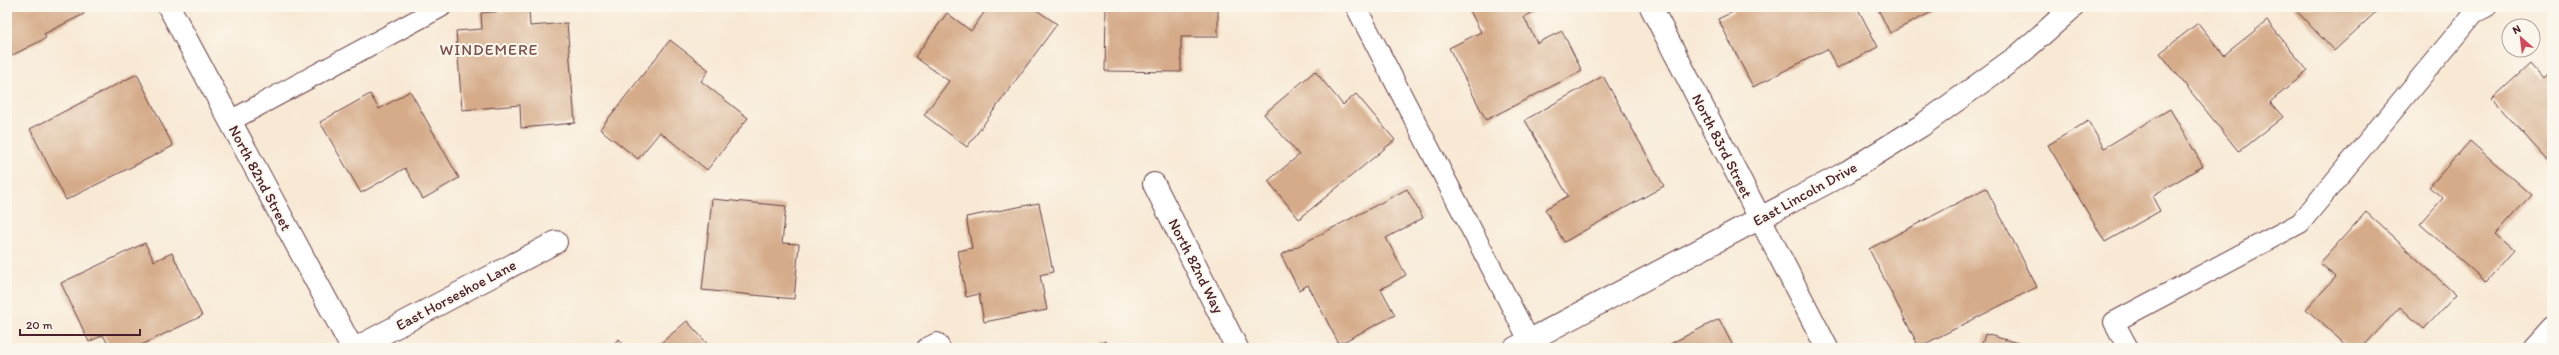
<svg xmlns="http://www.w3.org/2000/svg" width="2559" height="355" viewBox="0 0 2559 355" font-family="Itim,sans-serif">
	<rect width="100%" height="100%" fill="#fbf7ec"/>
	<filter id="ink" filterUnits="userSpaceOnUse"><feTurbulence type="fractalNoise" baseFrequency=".025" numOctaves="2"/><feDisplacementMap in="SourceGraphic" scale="8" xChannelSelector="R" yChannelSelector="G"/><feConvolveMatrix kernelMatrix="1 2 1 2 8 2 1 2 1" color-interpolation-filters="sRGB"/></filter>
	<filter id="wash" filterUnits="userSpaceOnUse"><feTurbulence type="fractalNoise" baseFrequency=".012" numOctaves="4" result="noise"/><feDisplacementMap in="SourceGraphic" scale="16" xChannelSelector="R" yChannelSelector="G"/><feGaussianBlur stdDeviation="0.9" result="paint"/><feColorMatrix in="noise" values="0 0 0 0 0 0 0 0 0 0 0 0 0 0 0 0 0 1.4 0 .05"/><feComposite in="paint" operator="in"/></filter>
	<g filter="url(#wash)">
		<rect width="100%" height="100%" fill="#f8e9d5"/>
		<g id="blocks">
			<path fill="#d5ab89" d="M7,7h74l3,7 -40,20 2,4 -39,20z
				M988,7h44l25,17 -90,123 -43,-32 25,-34 -34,-24 32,-44 24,18z
				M1106,7h112v30h-37v35l-76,-1z
				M1468,7h75l-19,10 13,26 25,-12 20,40 -96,49 -37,-72 32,-16z
				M1733,7h124l21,40 -41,21 -10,-19 -74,38 -35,-68 17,-8z
				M1877,7h57l2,3 -46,23z
				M2293,7h84l2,2 -45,42z
				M529,9l1,17 37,-3 8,100 -54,5 -1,-23 -58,5 -6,-79 26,-2 -1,-16z
				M2267,21l41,50 -38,31 13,15 -44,35 -79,-99 38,-30 26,32z
				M670,40l39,30 -8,11 47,37 -41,52 -47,-38 -22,27 -38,-30z
				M2530,64l13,15 9,-9v95l-60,-66z
				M1315,71l28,34 13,-11 39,46 -96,79 -31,-38 31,-26 -35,-41z
				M137,74l36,72 -107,54 -36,-71z
				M1603,76l61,110 -100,56 -19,-33 23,-13 -43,-76z
				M410,91l49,87 -36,21 -18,-31 -44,25 -41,-71 50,-28 9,15z
				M2170,109l33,57 -51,30 8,15 -55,31 -57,-97 40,-24 16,27z
				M2470,141l61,54 -35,39 18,16 -28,32 -66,-58 23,-26 -14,-11z
				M1986,188l51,99 -118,60 -50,-98z
				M1407,189l16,29 -37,20 20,37 -25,14 14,26 -56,29 -31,-59 -9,5 -18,-35z
				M712,199l74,7 -4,37 17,1 -5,55 -92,-9z
				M1039,203l14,69 -13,3 7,35 -63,12 -5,-28 -13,3 -8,-46 14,-3 -6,-31z
				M2366,212l90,83 -32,34 -24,-22 -38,41h-13l-43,-39 30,-32 -16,-14z
				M145,243l9,18 18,-8 30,63 -67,32h-25l-7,-13 -14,7 -28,-59z
				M1719,319l15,29h-72z
				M687,321l24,27h-56z
				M1985,334l51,14h-55z
				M619,339l7,9h-18z
				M1105,341l4,7h-18z"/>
		</g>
	</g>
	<g filter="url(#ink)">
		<use href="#blocks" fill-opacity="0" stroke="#643d44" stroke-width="1"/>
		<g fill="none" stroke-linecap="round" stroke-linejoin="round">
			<defs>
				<path id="lane" d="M1356,7l177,341
					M230,121l211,-114
					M927,348l10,-5 3,5
					M2128,348l-14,-26 186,-99 174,-210 12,-6"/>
				<path id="street" d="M169,7l183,341
					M1651,7l176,341
					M1154,184l83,164
					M356,348l200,-106
					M1515,348l332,-176 74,-46 98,-71 54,-48
					M2534,348l18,-20"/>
			</defs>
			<use href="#lane" stroke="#643d44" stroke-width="22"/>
			<use href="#street" stroke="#643d44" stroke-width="24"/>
			<use href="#lane" stroke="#fff" stroke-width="20"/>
			<use href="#street" stroke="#fff" stroke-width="22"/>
		</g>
	</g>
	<g text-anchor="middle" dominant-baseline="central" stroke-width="4" stroke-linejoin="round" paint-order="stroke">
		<g font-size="15" fill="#4a1f2b" stroke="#fbf7ec">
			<text transform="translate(1722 146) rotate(63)">North 83rd Street</text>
			<text transform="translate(260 178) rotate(62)">North 82nd Street</text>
			<text transform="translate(1805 194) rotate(-29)">East Lincoln Drive</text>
			<text transform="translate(1196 266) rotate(63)">North 82nd Way</text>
			<text transform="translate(456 295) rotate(-28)">East Horseshoe Lane</text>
		</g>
		<g font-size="16" letter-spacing="1" fill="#7b504c" stroke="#fbf7ec">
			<text x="489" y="49">WINDEMERE</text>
		</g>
	</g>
	<rect width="2559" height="355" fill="none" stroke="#fbf7ec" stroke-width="24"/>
	<g transform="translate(2521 38) rotate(332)"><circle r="19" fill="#fbf7ec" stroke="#b4a19f"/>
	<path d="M0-3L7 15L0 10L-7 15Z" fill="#d1495b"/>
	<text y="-6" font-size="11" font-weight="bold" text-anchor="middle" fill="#4a1f2b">N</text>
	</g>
	<path d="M20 329v6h120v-6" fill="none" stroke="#4a1f2b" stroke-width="2"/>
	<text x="26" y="329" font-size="12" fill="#4a1f2b" stroke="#fbf7ec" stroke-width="3" paint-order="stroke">20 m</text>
</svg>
